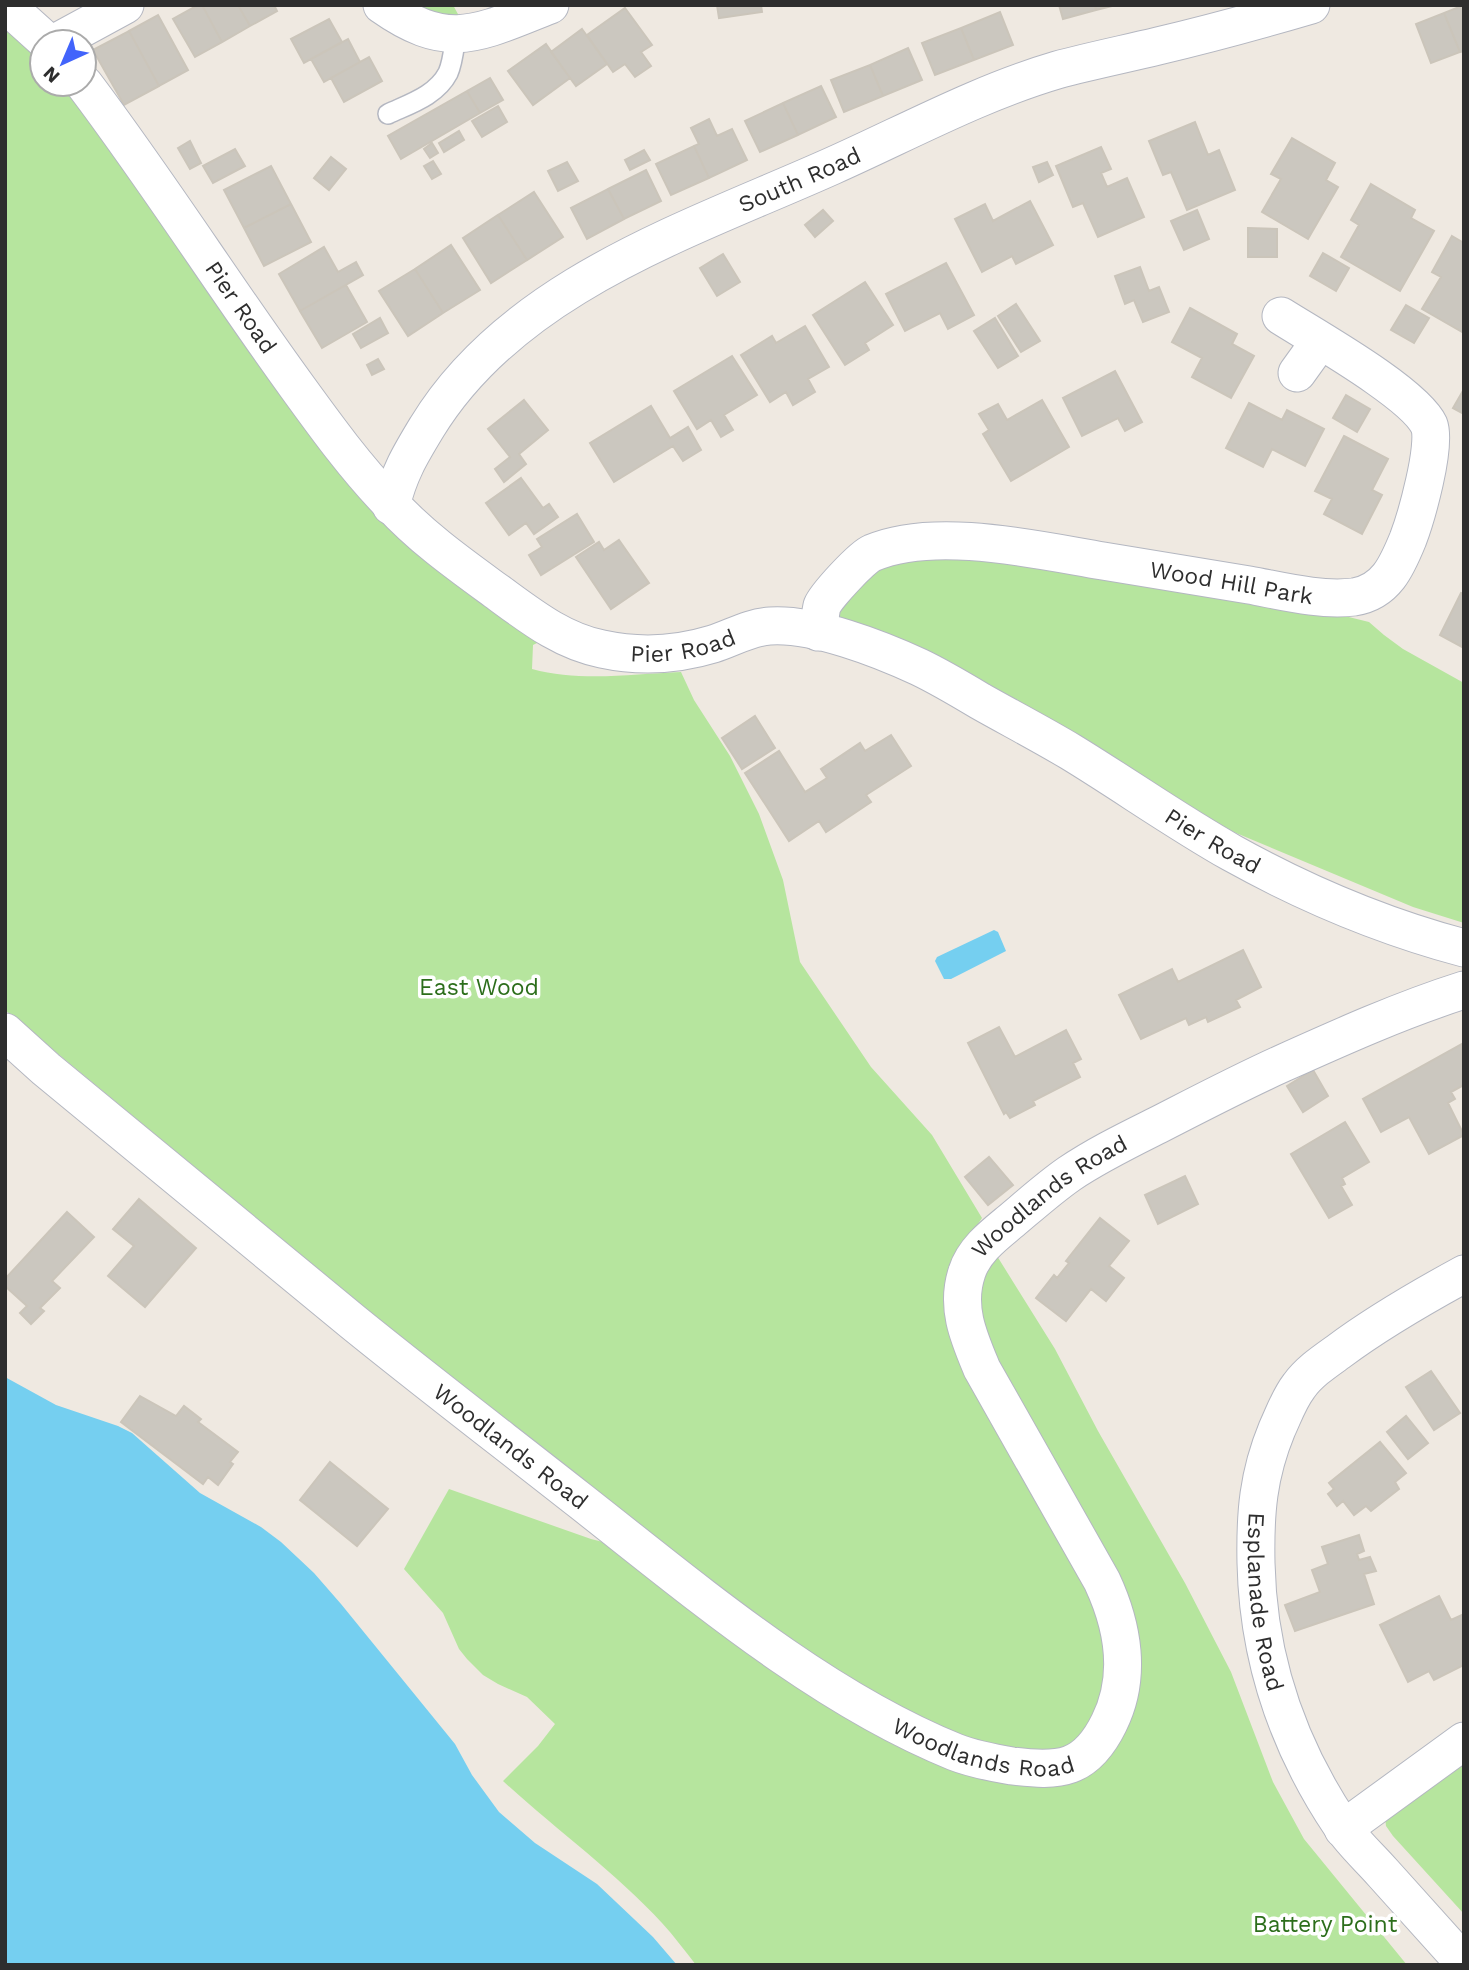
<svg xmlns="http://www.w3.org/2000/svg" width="1469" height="1970" font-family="'Work Sans',sans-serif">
<rect width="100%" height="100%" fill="#efe9e1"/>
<path fill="#b6e59e" d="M415,5H453L459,16L436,14Z
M5,18L42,53V84H68L241,330L543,640L533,645L532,669C580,682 632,674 681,672L694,700L730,756L759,814L783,880L800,962L871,1067L932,1135L982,1218L956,1256L948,1278L1104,1617L1108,1690L1076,1744L1052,1756L977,1747L815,1662L442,1372L5,1010Z
M949,551L1296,604L1369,622L1384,635L1403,649L1464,683V923L1413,907L1224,828L832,620L872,564Z
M997,1256L1055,1349L1098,1431L1185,1583L1231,1672L1273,1782L1304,1839L1407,1965H696C685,1951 674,1936 662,1923C614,1871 555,1829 503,1781L538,1746L555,1724L527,1697L498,1684L483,1675L467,1659L459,1649L443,1613L404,1569L449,1489L591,1539L615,1545L768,1660L1052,1783L1134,1688L990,1352L977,1304L989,1261Z
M1464,1757V1914L1393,1836L1386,1826L1385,1817Z"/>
<path fill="#75cff0" d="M994,930L998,932L1006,951L951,979H944L935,961L937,957Z
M5,1377L56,1405L118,1426L132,1433L200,1493L261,1527L281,1542L314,1573L341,1604L455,1744L472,1775L499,1812L535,1843L597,1884L653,1937L677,1965H5Z"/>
<path fill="#cbc7bf" stroke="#cbc5ba" stroke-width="2" d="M198,5H202L222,42L195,57L173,19Z
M202,5H238L250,26L222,42Z
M238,5H274L277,11L250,26Z
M717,5H761L762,12L719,18Z
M1059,5H1095L1096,10L1063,19Z
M1095,5H1116L1096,10Z
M1464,5V51L1460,52L1444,13Z
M625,8L652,45L641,52L651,66L635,77L625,64L613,72L587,35Z
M1000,12L1013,45L974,60L961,28Z
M1444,13L1460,52L1431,63L1416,24Z
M158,15L188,70L159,86L129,31Z
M329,19L342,42L304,63L291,39Z
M961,28L974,60L935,75L922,43Z
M582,29L607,64L576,86L551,52Z
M129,31L159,86L124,105L93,50Z
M348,39L360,62L324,82L311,59Z
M546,44L570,78L533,105L508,71Z
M908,48L922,80L883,96L870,65Z
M369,57L382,81L344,102L331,78Z
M870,65L883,96L844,112L831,80Z
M490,78L503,100L480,113L467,91Z
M821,86L836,117L798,135L783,103Z
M467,91L480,113L401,159L388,136Z
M783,103L798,135L760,152L745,121Z
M498,106L507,122L482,137L472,121Z
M709,119L717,136L732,129L747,160L709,178L694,146L699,144L691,128Z
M1195,122L1208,155L1219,150L1235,190L1187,210L1171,172L1163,175L1149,141Z
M459,131L464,140L444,152L439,143Z
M1292,138L1335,163L1326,180L1338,187L1308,239L1262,212L1281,179L1271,174Z
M190,141L201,163L190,169L178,148Z
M432,143L438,153L430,158L424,149Z
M694,146L709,178L671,195L656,164Z
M1101,147L1111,169L1101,173L1107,187L1127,178L1144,217L1098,237L1083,203L1073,207L1056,166Z
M235,149L245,166L213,183L203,166Z
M644,150L650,160L630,170L625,160Z
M331,157L346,169L329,190L314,178Z
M433,161L441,174L432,179L424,166Z
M567,162L578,181L558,191L548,171Z
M1047,162L1053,175L1039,182L1033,167Z
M271,166L291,204L244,228L224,190Z
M646,170L661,201L624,219L608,189Z
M1371,184L1415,210L1411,218L1434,231L1400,291L1341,257L1359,225L1351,220Z
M608,189L624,219L587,239L571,208Z
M534,192L563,237L527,260L498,215Z
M1030,201L1053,245L1016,264L1012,256L982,272L955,219L985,204L993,221Z
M291,204L311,242L264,266L244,228Z
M823,210L833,221L815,237L805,225Z
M1197,210L1209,239L1184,250L1171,221Z
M498,215L527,260L491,283L463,238Z
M1248,228L1277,229V257H1248Z
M1452,236L1464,243V333L1422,309L1441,277L1432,272Z
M451,245L480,290L443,313L415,269Z
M324,247L338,272L356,262L363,275L300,311L279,274Z
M1323,253L1349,268L1336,291L1310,276Z
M723,254L740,282L717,296L700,268Z
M946,263L974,315L948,329L940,313L905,331L886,294Z
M1140,267L1149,291L1159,287L1169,312L1143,322L1134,300L1125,304L1115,276Z
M415,269L443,313L408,336L379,291Z
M865,282L893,325L865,343L869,350L845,365L813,315Z
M346,285L367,322L322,348L300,311Z
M1016,304L1040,341L1021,352L998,316Z
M1406,305L1429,318L1414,343L1391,330Z
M1190,308L1237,334L1232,344L1254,356L1231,398L1192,377L1202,358L1172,342Z
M380,318L388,333L361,348L353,334Z
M995,318L1018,356L998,368L974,331Z
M805,326L829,367L808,379L815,392L793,405L786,392L770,402L741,355L772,336L776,343Z
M732,356L757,395L724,415L733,430L721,437L711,420L697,429L674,391Z
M378,359L384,369L372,375L367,365Z
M1115,371L1142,422L1125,431L1118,418L1082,436L1063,398Z
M1464,389V414L1453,408Z
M1346,395L1370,409L1357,432L1333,418Z
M524,400L548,430L519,454L526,464L504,482L495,469L510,457L488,429Z
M1042,400L1069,447L1011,481L983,434L989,430L979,414L998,404L1007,420Z
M1249,403L1282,420L1287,410L1324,429L1305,466L1272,449L1263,467L1226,448Z
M651,406L670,438L688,427L701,450L683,461L673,446L614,482L590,443Z
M1344,436L1388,459L1372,490L1382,495L1362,534L1324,514L1332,499L1315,491Z
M521,478L543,508L549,504L558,517L534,534L526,523L509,535L486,503Z
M577,514L594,542L541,575L529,555L542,547L537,539Z
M619,540L649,583L611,609L576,557L599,542L604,550Z
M1461,593L1464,594V648L1440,635Z
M755,716L775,748L742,769L722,738Z
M891,735L911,766L866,795L871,802L826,832L819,821L789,841L745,773L779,751L805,792L827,778L821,769L860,743L865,751Z
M1243,950L1261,987L1236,1000L1240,1007L1208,1022L1206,1017L1189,1025L1186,1018L1141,1039L1119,995L1172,969L1178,982Z
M999,1027L1015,1057L1066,1030L1081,1059L1073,1063L1080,1077L1033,1101L1035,1105L1010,1118L1006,1112L1004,1114L968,1043Z
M1462,1044L1464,1085L1451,1092L1455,1099L1448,1103L1464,1135L1429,1154L1409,1117L1381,1132L1363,1099Z
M1313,1070L1328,1096L1303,1112L1287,1086Z
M1345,1122L1369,1162L1342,1178L1345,1184L1341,1186L1352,1205L1329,1218L1291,1154Z
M989,1157L1013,1185L988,1205L965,1177Z
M1185,1176L1198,1204L1158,1224L1145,1195Z
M139,1199L196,1248L145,1307L108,1276L134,1246L113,1229Z
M67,1212L94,1237L52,1281L60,1288L40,1308L44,1311L31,1324L20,1313L27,1306L5,1286V1279Z
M1100,1218L1129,1241L1109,1266L1124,1278L1106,1301L1091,1289L1066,1321L1036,1298L1054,1275L1057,1278L1069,1263L1066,1261Z
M1431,1371L1460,1413L1434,1430L1406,1387Z
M140,1396L176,1416L184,1406L201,1419L198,1422L238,1452L230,1462L233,1464L218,1485L208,1477L203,1484L121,1422Z
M1406,1416L1428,1443L1408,1459L1387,1432Z
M1380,1442L1406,1473L1395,1482L1399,1489L1371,1511L1366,1506L1354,1515L1343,1501L1337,1506L1328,1494L1334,1489L1329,1483Z
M330,1462L388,1509L357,1546L300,1500Z
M1359,1535L1364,1551L1357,1554L1359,1560L1370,1557L1376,1571L1364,1574L1374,1604L1295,1631L1285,1605L1320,1592L1312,1570L1328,1564L1322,1547Z
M1439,1596L1451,1620L1464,1614V1665L1434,1680L1429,1671L1408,1682L1380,1625Z"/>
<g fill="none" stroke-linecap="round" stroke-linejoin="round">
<g stroke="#b4b7c1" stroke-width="22">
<path id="lane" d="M388,114C409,104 436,96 448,73C453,62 454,47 456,34"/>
</g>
<g stroke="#b4b7c1" stroke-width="39">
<g id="street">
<path d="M6,5L47,42"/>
<path d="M382,5C450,53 480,32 550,5"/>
<path d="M57,42L125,5"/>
<path id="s1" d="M84,84C159,183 225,288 298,388C327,428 356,468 390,503C421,537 459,564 496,591C529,615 561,641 602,649C639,657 677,655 713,644C732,638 750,627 770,626C814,623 880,649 919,667C940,677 960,689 980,701C1010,718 1041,734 1071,752C1125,785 1177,822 1232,853C1304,893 1385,927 1464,948"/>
<path d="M1297,373L1320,341"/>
<path id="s2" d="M391,506C399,473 410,455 427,427C513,286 689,230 832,166C906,133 979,93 1057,70C1090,61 1125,54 1158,46C1209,34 1260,20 1311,5"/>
<path id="s3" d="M818,632C820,624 820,614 822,606C826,596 862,557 872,553C935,526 1037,550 1103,561C1151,569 1200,577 1249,585C1282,591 1319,601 1354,597C1386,592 1397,566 1408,539C1416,518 1437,445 1429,425C1414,393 1314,337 1281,316"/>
<path id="s4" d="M5,1032L46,1069C148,1153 250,1238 353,1322C427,1382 503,1440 578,1499C693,1589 819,1697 955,1752C973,1759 994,1763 1012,1766C1060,1772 1086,1770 1109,1723C1132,1677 1123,1626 1102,1581L982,1369C969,1338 955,1307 967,1272C974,1250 994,1235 1011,1221C1030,1205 1049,1188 1069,1174C1097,1155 1128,1140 1158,1125C1199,1104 1239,1083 1281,1064C1341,1037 1401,1010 1464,990"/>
<path id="s5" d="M1464,1274C1420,1298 1378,1322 1338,1352C1324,1362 1309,1372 1299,1386C1289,1399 1284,1414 1277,1429C1258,1475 1255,1513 1256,1563C1258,1658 1288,1746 1341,1825C1352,1842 1369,1857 1383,1873C1410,1903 1437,1933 1464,1963"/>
<path d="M1343,1829L1464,1741"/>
</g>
</g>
<use href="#lane" stroke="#fff" stroke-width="19"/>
<use href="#street" stroke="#fff" stroke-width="37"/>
</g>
<g text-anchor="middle" stroke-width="7" stroke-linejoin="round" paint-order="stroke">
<g font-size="23" fill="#2e2e2e" stroke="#fff">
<text dy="8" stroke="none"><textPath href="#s2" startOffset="542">South Road</textPath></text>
<text dy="8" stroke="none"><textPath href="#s1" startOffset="273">Pier Road</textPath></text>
<text dy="8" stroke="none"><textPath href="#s3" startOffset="464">Wood Hill Park</textPath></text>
<text dy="8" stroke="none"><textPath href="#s1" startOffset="861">Pier Road</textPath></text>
<text dy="8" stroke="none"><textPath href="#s1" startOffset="1449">Pier Road</textPath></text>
<text dy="8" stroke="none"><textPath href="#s4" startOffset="1976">Woodlands Road</textPath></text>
<text dy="8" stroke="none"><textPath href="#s4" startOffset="654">Woodlands Road</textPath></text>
<text dy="8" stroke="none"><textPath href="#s5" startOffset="425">Esplanade Road</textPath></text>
<text dy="8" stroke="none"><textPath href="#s4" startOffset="1222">Woodlands Road</textPath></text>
</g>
<g font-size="23" fill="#2c6e1b" stroke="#fff">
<text x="479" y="995">East Wood</text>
<text x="1325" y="1932">Battery Point</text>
</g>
</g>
<rect width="1469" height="1970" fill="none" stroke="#2e2e2e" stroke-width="14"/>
<g transform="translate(63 63) rotate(224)"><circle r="33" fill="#ffffff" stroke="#ababab" stroke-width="2"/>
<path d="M0-5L12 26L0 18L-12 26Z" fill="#4264fb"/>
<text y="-10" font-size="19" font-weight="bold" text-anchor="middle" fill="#2e2e2e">N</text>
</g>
</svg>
